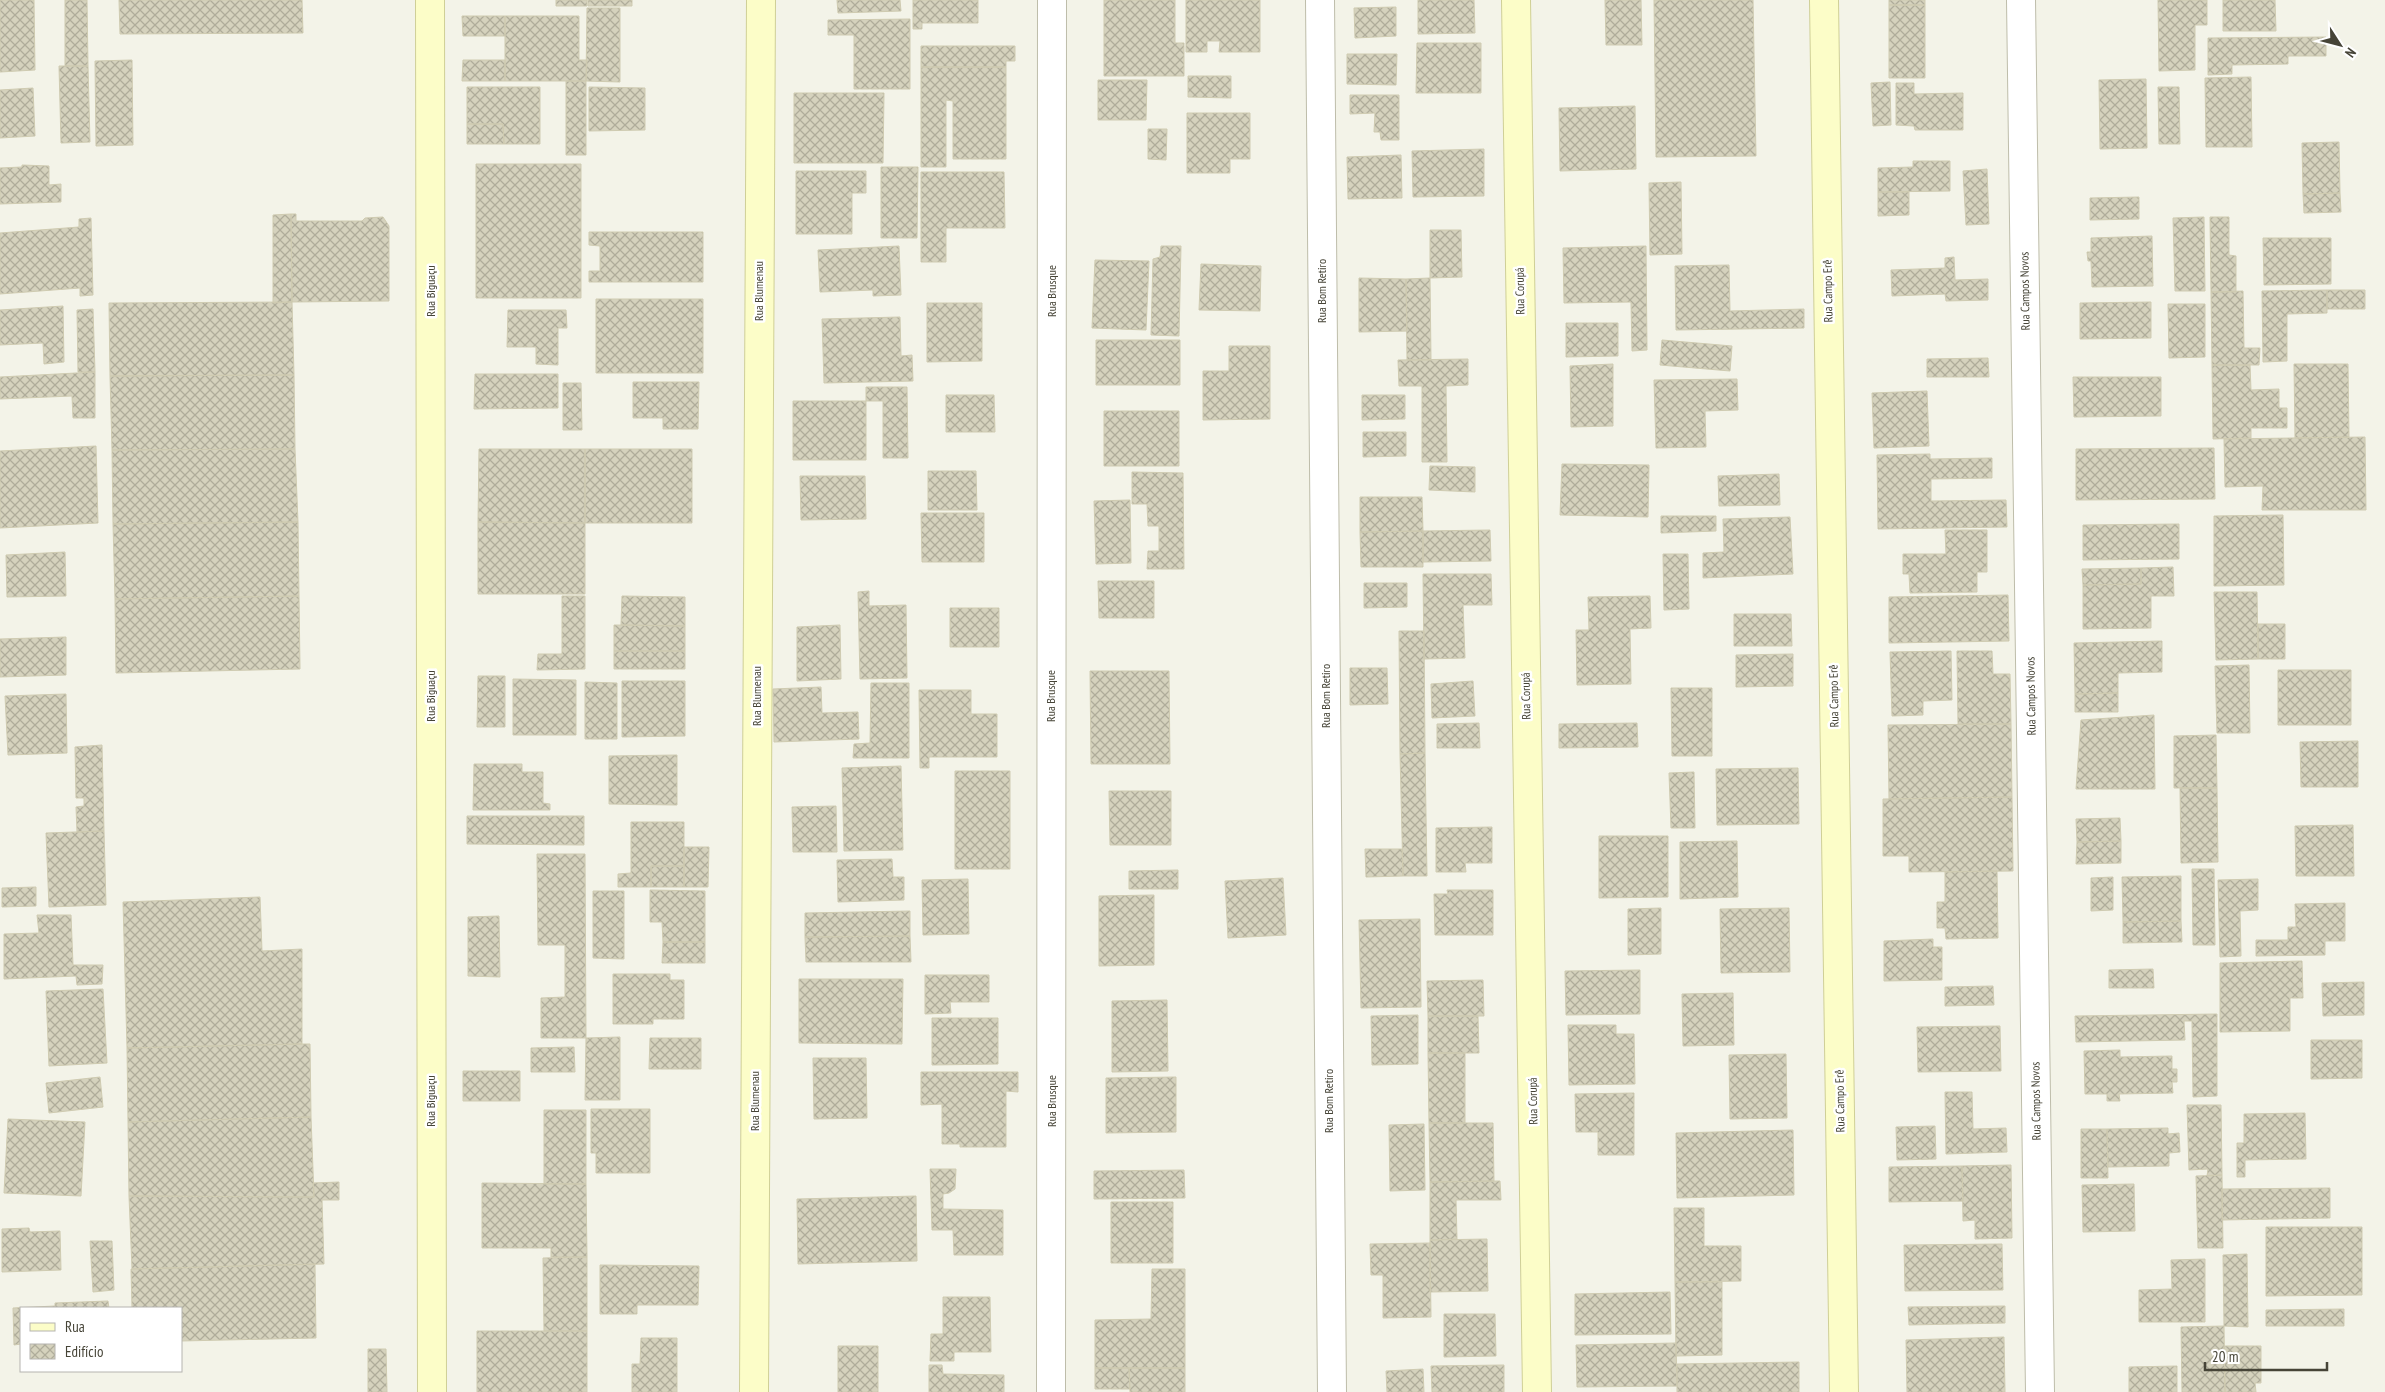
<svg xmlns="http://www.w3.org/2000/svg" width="2385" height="1392" font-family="'PT Sans Narrow',sans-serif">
<defs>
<pattern id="building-cross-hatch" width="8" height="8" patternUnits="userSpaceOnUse" patternTransform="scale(1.25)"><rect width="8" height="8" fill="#d5d2bd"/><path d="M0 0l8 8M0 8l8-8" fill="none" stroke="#afac9a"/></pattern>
</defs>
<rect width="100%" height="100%" fill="#f3f3e8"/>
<path fill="url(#building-cross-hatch)" stroke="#cfcbb1" d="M0,0H34L35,70L0,72Z
M65,0H87L88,66H65Z
M119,0H302L303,33L120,34Z
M556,0H587V6H556Z
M588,0H632V6H588Z
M837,0H900L901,11L838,13Z
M913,0H978V23H922V29H913Z
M1104,0H1175V43H1184V76H1104Z
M1186,0H1260V52H1219L1220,41H1207V52H1186Z
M1418,0H1474L1475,33L1418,34Z
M1605,0H1641L1642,45H1606Z
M1654,0H1753L1756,156L1656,157Z
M1889,0H1925V5H1889Z
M2158,0H2207V25H2195V70L2159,71Z
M2223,0H2275L2276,31H2223Z
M1889,5H1925V78H1889Z
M1396,7V36L1355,38L1354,8Z
M587,8H620V82L586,81Z
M462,16H505V36H463Z
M505,16H579V60H587L586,81H505Z
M910,19V89H854V35H828V20Z
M2326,37V56H2288V64L2232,65V74L2208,75V38Z
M1417,43H1481V93H1416Z
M921,46H1015V61H1006V67H921Z
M1347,54H1397L1396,85L1347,84Z
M132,60L133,145L96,146L95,61Z
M463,60H505V81H462Z
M59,66H88L90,142L61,143Z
M921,67H1006V159H953V101L946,100V167H921Z
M1188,76H1231V98L1188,97Z
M2251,77L2252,147H2206L2205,78Z
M2146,79L2147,148L2100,149L2099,80Z
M1098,80H1147L1146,120H1098Z
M566,81H586V155H566Z
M1890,82L1891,125L1873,126L1871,83Z
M1896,83H1914V94L1963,93V130H1915L1914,126L1896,125Z
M467,87H540V144H504L503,124H467Z
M589,87L645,88V130L589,131Z
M2158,87H2179L2180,144H2159Z
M33,88L35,136L0,138V90Z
M794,93H884L883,163H794Z
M1350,95H1399V140H1381L1380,132H1374L1375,113L1350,114Z
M1635,106L1636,169L1560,171L1559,108Z
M1187,113H1250V159H1230V173H1187Z
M467,124H503L504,144H467Z
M1148,129H1167L1166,160L1148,159Z
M2339,142L2340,193L2303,194L2302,143Z
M1484,149V196L1413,197L1412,151Z
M1401,155L1402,198L1348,199L1347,157Z
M1913,161H1950V191L1878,192V168L1913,167Z
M476,164H581V298H476Z
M22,165L49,166V185L61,184V202L0,204V168L22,167Z
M881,167H918L917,238H881Z
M1987,169L1989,224L1966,225L1963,171Z
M796,171H866V193H852V234H796Z
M921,172H1004L1005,228H946V262H921Z
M1681,182L1682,254L1650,255L1649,183Z
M1878,192H1909V215L1878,216Z
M2340,193L2341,212L2304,213L2303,194Z
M2139,197V219L2090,220V198Z
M291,214H296V221H362L365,218L383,217L389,226V301L292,302Z
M291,214L292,302L273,303V215Z
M2204,217L2205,291H2175L2173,218Z
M2210,217H2229V255L2236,256V292H2211Z
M91,218L93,295L80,296V288L0,294V233L79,227V219Z
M1430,230H1461L1462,277L1430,278Z
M589,232H703V282H589V271H600V246L589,245Z
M2152,236L2153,286L2092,287L2091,261H2088L2087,252H2091V238Z
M2263,238H2331V284L2264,285Z
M899,246L901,295L873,296V290L820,292L818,250Z
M1161,246H1181L1179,336L1151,335L1153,259L1160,257Z
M1646,246L1647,350L1632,351L1631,302L1564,303L1563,248Z
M1954,257L1955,280L1988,279V300L1946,301L1945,294L1892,296L1891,270L1945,268V258Z
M1095,260L1149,261L1146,330L1092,328Z
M1201,264L1261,266L1260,311L1199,310Z
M1729,265L1730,311L1804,309V328L1676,330L1675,266Z
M1359,278L1406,279L1407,331L1359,332Z
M1430,278L1431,360H1407L1406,279Z
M2327,290H2365V309H2327Z
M2327,290V313L2287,314V361L2263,362L2262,291Z
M2243,291L2244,348H2260L2259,365H2212L2211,292Z
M596,299H703V373H596Z
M292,302L294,375L110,376L109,303Z
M2151,302V338L2080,339V303Z
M927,303H982V361L927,362Z
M2168,304H2205V357L2169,358Z
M63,306L64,362L44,364L43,343L0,345V310Z
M93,309L95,372H78L77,310Z
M508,310H566L567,328H558V365L536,364V347H507Z
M900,317L901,356L912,355L913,381L824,383L822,319Z
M1566,323H1618V356L1566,357Z
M1096,340H1180V385H1096Z
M1662,340L1732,346L1730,371L1660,365Z
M1229,346H1270V419L1203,420V371H1229Z
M1988,358L1989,377H1927V359Z
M1468,359V385L1446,386L1447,462H1422V386H1399L1398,360Z
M1613,364V426L1571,427L1570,366Z
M2294,364H2348L2349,437L2295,438Z
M2212,365H2250L2251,390L2279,389V408H2287V428H2251V438L2213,439Z
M95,372V418H73L72,396L0,399V377Z
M475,374H558V408L474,409Z
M294,375L295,449L112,450L110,376Z
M2073,377H2161V416L2074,417Z
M1737,379L1738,410L1705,411L1706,447L1656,448L1654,380Z
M633,382H699L698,429H663V418H633Z
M563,383H581L582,430H563Z
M866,387H907L908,458H883V401H866Z
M1927,391L1929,446L1874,448L1872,393Z
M946,395H994L995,432H946Z
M1362,395H1405V419L1362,420Z
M793,401H866V460H793Z
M1104,411H1179V466H1104Z
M1363,432H1406V456L1363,457Z
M2365,437L2366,510H2262L2263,486L2225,487L2224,439Z
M96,446L98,523L0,528V451Z
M2214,448L2215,499L2076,500V449Z
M295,449L298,522L113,524L112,450Z
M479,449H585V523L478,522Z
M585,449H692V523H585Z
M1930,454V459L1992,458V478L1931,479V501L2006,500L2007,527L1878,529L1877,455Z
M1562,464L1649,465L1648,517L1560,515Z
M1430,466L1475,467V492L1429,490Z
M928,471H976L977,510H928Z
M1132,472L1183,473L1184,569H1147L1148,551H1159V526H1148L1147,504H1132Z
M1779,474L1780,505L1719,506L1718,476Z
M800,476H865L866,519L801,520Z
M1360,497H1422L1423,531L1360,532Z
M1130,500L1131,563L1096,564L1094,501Z
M921,513H984V562H922Z
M2283,515L2284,585L2214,586V516Z
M1661,516H1716V531L1661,533Z
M1790,517L1793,574L1703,578V553L1724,552L1723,519Z
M298,522L299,596L115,599L113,524Z
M478,522L585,523V594H478Z
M2179,524V559L2083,560V525Z
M1490,530L1491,561L1423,562V531Z
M1945,530H1987V572H1977V592L1910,593L1909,574H1903V554H1946Z
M1423,531V567H1361L1360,532Z
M65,552L66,596L7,597L6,555Z
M1663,554H1688L1689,609L1664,610Z
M2173,567L2174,596H2151V628L2083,629V585L2141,584V568Z
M2141,568V584L2083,585L2082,569Z
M1423,574H1491L1492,605H1463L1465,658L1424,659Z
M1098,581H1154V618H1099Z
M1364,583H1407V607L1364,608Z
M869,591V606L906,605L907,678L860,679L858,592Z
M2214,592H2257L2258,659L2216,660Z
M2008,595L2009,641L1889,643V597Z
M299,596L300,669L116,673L115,599Z
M562,596H585V669L537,670L538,654H562Z
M622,596L685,597V626L621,625Z
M1650,596L1651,628L1630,629L1631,684L1577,685L1576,630H1589L1588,597Z
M950,608H999V647H950Z
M1734,614H1791L1792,646H1734Z
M2258,624H2285V659H2258Z
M614,625L685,626V651H614Z
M840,625L841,679L797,681V627Z
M1399,631H1424L1425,753L1400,754Z
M66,637V675L0,677V639Z
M2162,641V672L2118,673V693L2075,694L2074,643Z
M614,651H685V669H614Z
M1951,651L1952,700L1923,701V715L1892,716L1890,652Z
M1957,651H1992L1993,674H2010L2011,724H1958Z
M1793,654V686L1736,687V655Z
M2249,665L2250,733H2217L2215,666Z
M1350,668H1387L1388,704L1350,705Z
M2278,670H2351V725H2278Z
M1090,671H1169L1170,764H1091Z
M478,676H505V727H477Z
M513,679L576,680V735H513Z
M622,681H685V736L622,737Z
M1473,681L1475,716L1432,718L1431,684Z
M585,682L617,683V739H585Z
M871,683H909V758H853L854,744L870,743Z
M821,687L822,713L858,712L859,739L774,742L773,689Z
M1671,688H1712V756H1672Z
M919,690H971V714H997V757H929V768H920Z
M2118,693V712H2075V694Z
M66,694L67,753L8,755L5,696Z
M2154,715L2155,789H2076L2081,720Z
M1479,723L1480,748H1437V724Z
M1637,723L1638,747L1559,748V724Z
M2011,724L2012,797L1889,799L1888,725Z
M2216,735L2217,788H2174V736Z
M2358,741V787H2301L2300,742Z
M102,745L104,831L77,832L76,807L84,806V798H76L75,747Z
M1425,753L1427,876H1403L1400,754Z
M677,755V805L609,804V756Z
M474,764H522V772H543V803L550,804V810H473Z
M901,766L903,850L844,851L842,768Z
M1798,768L1799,824L1717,825L1716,769Z
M955,771H1010V869H955Z
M1694,772L1695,828H1671L1669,773Z
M2180,788H2217L2218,862L2181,863Z
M1109,791H1171V845H1110Z
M2012,797L2013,871L1909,872V856H1883V799Z
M836,806L837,852H793L792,807Z
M467,816H584V845L467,844Z
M2120,818L2121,841L2077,842L2076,819Z
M631,822H684V866H651V887H618V874L631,873Z
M2353,825L2354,876H2296L2295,826Z
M1492,827V863H1465L1466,872H1436V828Z
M104,831L106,905L49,907L46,833Z
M1599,836H1668V897L1599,898Z
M1737,841L1738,897L1680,899V842Z
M2121,841V863L2076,864L2077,842Z
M684,847H709L708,887H684Z
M1365,849H1402L1403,876L1366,877Z
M537,854H585L586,1038H541V998L565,997V945H538Z
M892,859L893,877H904V900L838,902L837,860Z
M651,866H684V887H651Z
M2192,869H2214L2215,945H2193Z
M1178,870V889H1129V871Z
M1997,871L1998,938L1946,939L1945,928H1937V902H1945V872Z
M2181,876V921L2123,922L2122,877Z
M2113,877V910L2091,911V878Z
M1283,878L1286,935L1228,938L1225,881Z
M968,879L969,934L923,935L922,880Z
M2258,879V910L2240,911L2241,956L2220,957L2218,880Z
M36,887V906L2,907V888Z
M650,890L705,891V942H663L662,922H650Z
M1447,890H1493V935H1435L1434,894H1448Z
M593,891H624V959L593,958Z
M1154,895V965L1099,966V896Z
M260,897L262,951L302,949V1044L127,1048L123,902Z
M2345,903V941H2325V955L2256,956V940H2288V927H2296L2295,904Z
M1661,908V954L1628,955V909Z
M1789,908L1790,972L1721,973L1720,909Z
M910,911V936L805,937V913Z
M37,915H71L73,965H103L102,984L77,985L76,976L4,979V934L39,933Z
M499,916L500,977L468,976V917Z
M1420,919L1421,1007L1361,1008L1359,920Z
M2181,921L2182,942L2123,943V922Z
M910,936L911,962H806L805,937Z
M1933,939V947H1942V980L1884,981V941Z
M663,942H705V963H662Z
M2302,961L2303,998H2290V1031L2220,1032V963Z
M2153,969L2154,988H2109V970Z
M1640,970V1014L1566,1015L1565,971Z
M613,974H670V980H684V1019H653V1024H613Z
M925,975H989V1002H950L951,1013L925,1014Z
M799,979H903L902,1044L799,1043Z
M1483,980L1484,1016H1428L1427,981Z
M2364,982V1015L2323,1016L2322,983Z
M1993,986L1994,1005L1945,1006V987Z
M103,989L107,1063L49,1066L46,991Z
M1733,993L1734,1045L1683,1046L1682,994Z
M1167,1000L1168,1071L1112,1072V1001Z
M2217,1014V1096L2193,1097L2192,1021H2184L2185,1040L2076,1042L2075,1016Z
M1418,1015V1064L1372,1065L1371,1016Z
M1428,1016H1478L1479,1053H1428Z
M932,1018H998V1064L932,1065Z
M1568,1025H1616V1034H1634L1635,1084L1569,1085Z
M2000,1026L2001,1071L1918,1072L1917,1027Z
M620,1037V1100H585L586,1038Z
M650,1038H701V1069H649Z
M2311,1040H2362V1078L2311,1079Z
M302,1044H310L311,1117L128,1122L127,1048Z
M574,1047L575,1072H531V1048Z
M2120,1050V1057L2172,1056V1069H2177V1082H2172L2173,1093L2119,1094L2120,1101H2107V1094H2085L2084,1051Z
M1428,1053H1465V1123H1429Z
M1786,1054L1787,1118L1730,1119L1729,1055Z
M813,1058H866L867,1118L814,1119Z
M463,1071H520V1101H463Z
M921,1072H1018V1092L1006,1091V1147H960V1144H942V1104L921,1105Z
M100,1077L103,1107L49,1113L46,1083Z
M1176,1077V1132L1106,1133V1078Z
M1945,1092H1972L1973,1129L2006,1128L2007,1152L1946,1154Z
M1634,1093V1155H1598V1132H1576L1575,1094Z
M2187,1105H2221L2222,1175L2207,1176L2208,1169L2189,1170Z
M591,1109H650V1173H596V1153H591Z
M544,1110H586V1184H544Z
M2305,1113L2306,1159L2245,1160V1177H2237V1143H2244V1114Z
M311,1117L314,1197L129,1196L128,1122Z
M8,1119L85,1122L81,1196L4,1193Z
M1429,1123H1493L1494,1181L1430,1182Z
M1424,1124L1425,1190L1390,1191L1389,1125Z
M1935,1126L1936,1159L1897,1160L1896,1127Z
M2168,1128V1134L2179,1133L2180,1152L2169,1153V1166L2108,1167L2107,1129Z
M2081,1129H2107L2108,1178H2081Z
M1793,1130L1794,1195L1677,1198L1676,1133Z
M2011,1165L2012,1238L1975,1239V1220L1963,1221L1962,1166Z
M1962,1166L1963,1201L1889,1202V1167Z
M930,1169H956L955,1189L949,1193L943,1194V1209L1003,1210V1255H954L953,1230H932Z
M1184,1170L1185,1198L1094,1199V1171Z
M2222,1175L2223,1248H2198L2196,1176Z
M1500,1181L1501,1200H1456L1457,1239L1430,1240V1182Z
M339,1182V1200H322L324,1264L132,1269L129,1196L314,1197L313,1183Z
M482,1183L586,1184L587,1257H551V1248H482Z
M2134,1184L2135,1231L2083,1232L2082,1185Z
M2330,1188V1218L2222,1220V1189Z
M916,1196L917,1261L798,1264L797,1199Z
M1111,1202H1173V1263H1111Z
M1674,1208H1704V1246H1741V1281L1675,1282Z
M2266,1227H2362V1295L2266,1296Z
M29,1228L30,1232L60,1231L61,1270L2,1272V1229Z
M1487,1239L1488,1291L1430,1292V1240Z
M90,1241H112L114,1290L93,1292Z
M1430,1243L1431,1317L1383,1318V1275H1371L1370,1244Z
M2002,1244L2003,1290L1905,1291L1904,1245Z
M2247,1254L2248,1327L2224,1326L2223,1255Z
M587,1257V1331H544L543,1258Z
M2205,1259V1322H2139V1290L2172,1289L2171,1260Z
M315,1264L316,1338L181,1341V1308H132L131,1269Z
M600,1265L699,1266L698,1305H637V1314H600Z
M1152,1269H1185V1368H1095V1320L1151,1319Z
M1675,1282H1722V1355L1676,1356Z
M1670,1292L1671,1334L1575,1335V1294Z
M943,1297H990L991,1352H954V1361H930L931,1334H943Z
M108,1301L109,1308H21V1344L14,1345L13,1308L55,1306V1303Z
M2005,1306V1323L1909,1325L1908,1307Z
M2344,1309V1326H2266V1310Z
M1444,1314H1495L1496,1356L1444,1357Z
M2224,1326L2225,1392H2182L2181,1327Z
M477,1331H587V1392H477Z
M2004,1337L2005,1392H1907L1906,1340Z
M641,1338H677V1392H632V1364H640Z
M1676,1343L1677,1386L1577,1387L1576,1345Z
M838,1346H878V1392H838Z
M2224,1346H2261V1383H2255L2256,1392H2225Z
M368,1349H386L387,1392H368Z
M1799,1362V1392H1677V1364Z
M929,1365H942L943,1374L1004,1375V1392H929Z
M1504,1365V1392H1432L1431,1366Z
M2177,1366V1392H2129V1367Z
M1095,1368H1129L1130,1389H1095Z
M1129,1368H1185V1392H1130Z
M1423,1369L1424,1392H1387L1386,1371Z"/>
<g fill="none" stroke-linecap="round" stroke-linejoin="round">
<g stroke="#bebdaa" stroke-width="30">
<path id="street" d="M1320,0L1332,1392
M2021,0L2040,1392
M1051,1392L1052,0"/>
</g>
<g stroke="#cfcf96" stroke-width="30">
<path id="secondary" d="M430,0L432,1392
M1516,0L1537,1392
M1824,0L1844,1392
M754,1392L761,0"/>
</g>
<use href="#street" stroke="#fff" stroke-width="28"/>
<use href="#secondary" stroke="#fcfdc8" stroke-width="28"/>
</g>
<g text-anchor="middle" stroke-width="5" stroke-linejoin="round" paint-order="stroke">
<g font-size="12" fill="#464437" stroke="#fff">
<text transform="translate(431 291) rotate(-90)" y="4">Rua Biguaçu</text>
<text transform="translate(759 291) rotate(-90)" y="4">Rua Blumenau</text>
<text transform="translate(1052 291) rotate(-90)" y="4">Rua Brusque</text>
<text transform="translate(1322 291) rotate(-90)" y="4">Rua Bom Retiro</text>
<text transform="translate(1520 291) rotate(-91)" y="4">Rua Corupá</text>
<text transform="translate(1828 291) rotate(-91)" y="4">Rua Campo Erê</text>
<text transform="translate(2025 291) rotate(-91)" y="4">Rua Campos Novos</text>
<text transform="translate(431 696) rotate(-90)" y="4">Rua Biguaçu</text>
<text transform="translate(757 696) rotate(-90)" y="4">Rua Blumenau</text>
<text transform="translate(1051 696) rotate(-90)" y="4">Rua Brusque</text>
<text transform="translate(1326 696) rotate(-90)" y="4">Rua Bom Retiro</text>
<text transform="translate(1526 696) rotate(-91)" y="4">Rua Corupá</text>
<text transform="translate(1834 696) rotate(-91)" y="4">Rua Campo Erê</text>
<text transform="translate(2031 696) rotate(-91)" y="4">Rua Campos Novos</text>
<text transform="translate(431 1101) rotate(-90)" y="4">Rua Biguaçu</text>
<text transform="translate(755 1101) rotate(-90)" y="4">Rua Blumenau</text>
<text transform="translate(1052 1101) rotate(-90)" y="4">Rua Brusque</text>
<text transform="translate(1329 1101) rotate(-90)" y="4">Rua Bom Retiro</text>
<text transform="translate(1533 1101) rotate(-91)" y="4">Rua Corupá</text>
<text transform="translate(1840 1101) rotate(-91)" y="4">Rua Campo Erê</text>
<text transform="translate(2036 1101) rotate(-91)" y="4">Rua Campos Novos</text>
</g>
</g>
<rect x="20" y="1307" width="162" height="65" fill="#ffffff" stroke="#b5b4af"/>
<rect x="30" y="1323" width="25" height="8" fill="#fcfdc8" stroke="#b5b4af"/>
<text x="65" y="1332" font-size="15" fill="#464437">Rua</text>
<rect x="30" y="1344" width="25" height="15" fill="url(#building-cross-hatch)" stroke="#b5b4af"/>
<text x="65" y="1357" font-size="15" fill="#464437">Edifício</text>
<g transform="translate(2340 45) rotate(126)" stroke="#ffffff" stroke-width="4" paint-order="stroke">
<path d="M0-4L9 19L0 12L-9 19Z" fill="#464437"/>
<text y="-8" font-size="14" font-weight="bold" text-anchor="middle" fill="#464437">N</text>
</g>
<path d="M2205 1362v8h122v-8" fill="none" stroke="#464437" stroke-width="2.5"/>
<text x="2212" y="1362" font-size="15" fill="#464437" stroke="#ffffff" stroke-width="4" paint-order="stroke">20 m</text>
</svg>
